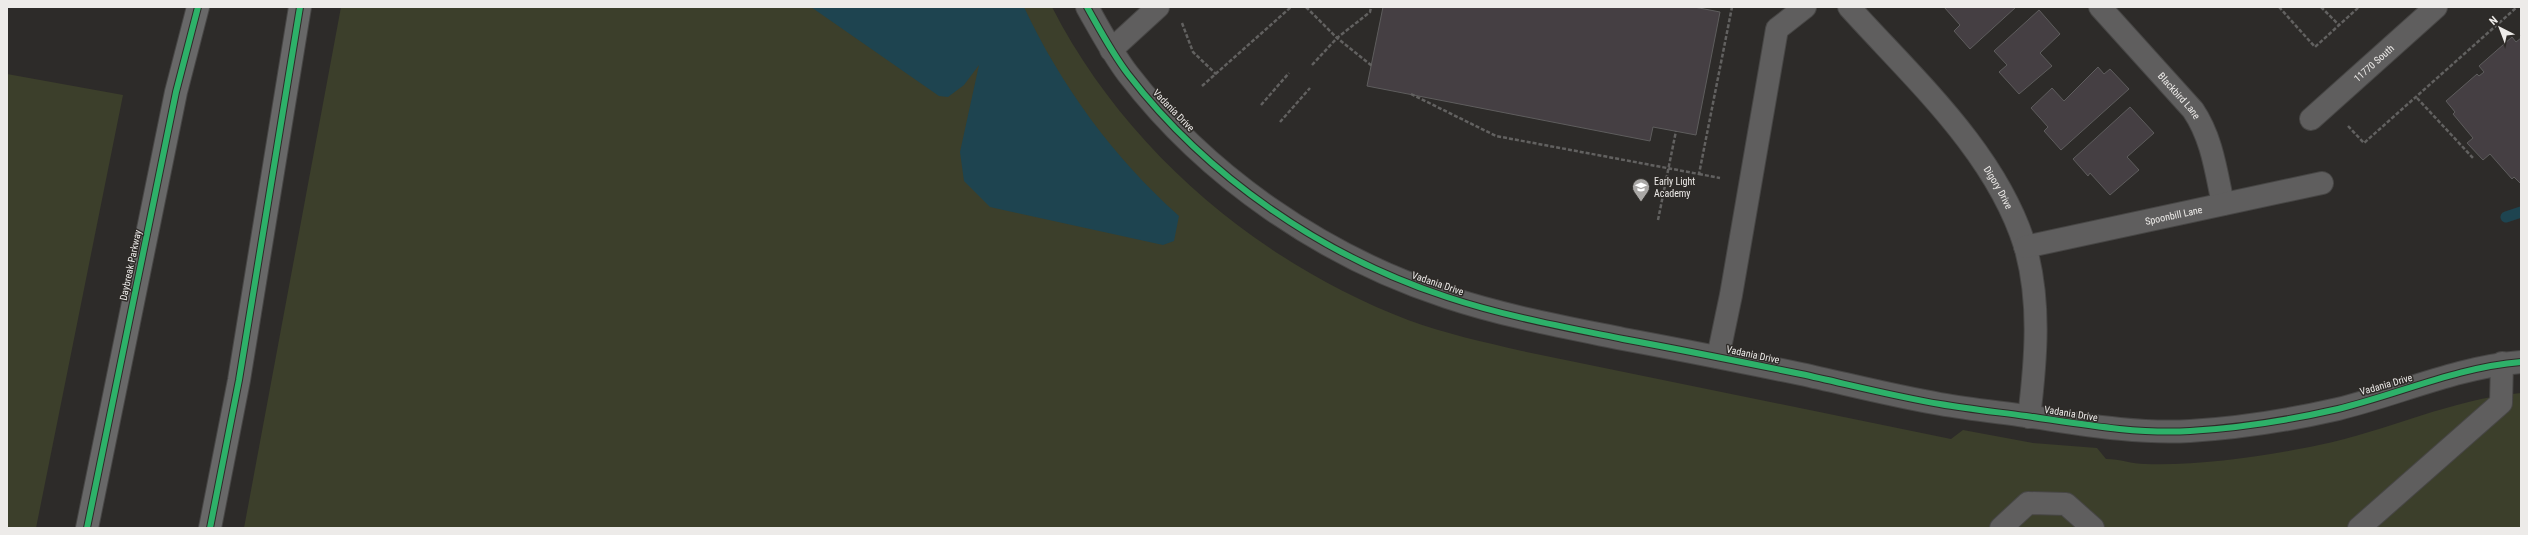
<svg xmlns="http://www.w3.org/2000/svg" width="2528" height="535" font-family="'Roboto Condensed',sans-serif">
<rect width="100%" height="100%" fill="#2d2b29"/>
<path fill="#3c3f2b" d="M341,7H1052C1125,150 1259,263 1408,320C1446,334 1484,342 1522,351L1951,439L1963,430L2033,443L2097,448L2106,459C2120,459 2132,464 2145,464C2198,466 2267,456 2319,445C2388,431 2451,399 2521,393V528H244Z
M7,74L123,95L36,528H7Z"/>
<path fill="#1e4450" d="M811,7H1024C1061,86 1114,158 1179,216L1174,241L1163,245L990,207L964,181L960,152L979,65L964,85L948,97L939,96Z"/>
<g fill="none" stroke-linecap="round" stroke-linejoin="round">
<path stroke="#1e4450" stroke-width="11" d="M2506,217L2521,212"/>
</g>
<path fill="#453f43" stroke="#5e5d5d" d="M1383,7H1694L1720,12L1696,135L1653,127L1650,141L1367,86Z
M1944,7H2016L1970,49L1954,31L1960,25Z
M2039,10L2060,34L2040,53L2052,66L2019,94L1999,72L2007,65L1994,51Z
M2512,37L2516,42L2521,38V184L2514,177L2512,179L2490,154L2483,160L2467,143L2473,138L2453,114L2455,112L2446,101L2477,74L2479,76L2484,72L2479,66Z
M2098,67L2104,74L2110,69L2129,89L2061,150L2044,131L2048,127L2031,108L2052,88L2064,101Z
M2130,107L2154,133L2127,157L2139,170L2110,195L2090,173L2088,176L2073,159Z"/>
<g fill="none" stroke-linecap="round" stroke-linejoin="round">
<g stroke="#474645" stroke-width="24">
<g id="minor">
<path d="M1087,7C1100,30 1112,53 1128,74C1207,177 1324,257 1447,297C1504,316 1564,327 1623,339C1683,350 1742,362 1801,374C1847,384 1893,396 1940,404C1968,409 1997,412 2026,416C2081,424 2134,434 2190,431C2240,428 2290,420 2338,409C2399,394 2458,367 2521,362"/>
<path id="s1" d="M1849,7C1913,78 1996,152 2025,246C2041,301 2036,360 2029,417"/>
<path id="s2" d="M2100,7L2193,110C2212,138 2216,171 2223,204"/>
<path d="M1111,50L1158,7"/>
<path id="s3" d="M2311,119L2436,7"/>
<path id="s4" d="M2025,247L2322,183"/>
<path d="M1718,357L1731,295L1777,29L1805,7"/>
<path d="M2001,528L2028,503L2066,504L2093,528"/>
<path d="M2359,528L2501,403L2502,363"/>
</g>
</g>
<g stroke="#474645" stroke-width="24">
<path id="major" d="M87,528L176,92L198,7
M210,528L239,380L300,7"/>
</g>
<path stroke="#626160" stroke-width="2.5" stroke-dasharray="4 2" stroke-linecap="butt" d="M1306,7L1337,38L1372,66
M2279,7L2315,47L2359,7
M2321,7L2339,25
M1182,23L1193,52L1216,74
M1312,65L1337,38L1370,12L1371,7
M1202,86L1291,7
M1411,94L1496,136L1699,174L1732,7
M2417,98L2473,158
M1261,105L1289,73
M1280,122L1310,88
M2348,126L2364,143L2517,7
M1699,174L1720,178
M1658,220L1676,131"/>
<use href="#minor" stroke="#5f5e5e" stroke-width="22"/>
<use href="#major" stroke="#686868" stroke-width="22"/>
<g stroke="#2e2b28" stroke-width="8">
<path id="cycleway" d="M1087,7C1100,30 1112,53 1128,74C1207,177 1324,257 1447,297C1504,316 1564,327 1623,339C1683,350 1742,362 1801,374C1847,384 1893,396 1940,404C1968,409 1997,412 2026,416C2081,424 2134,434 2190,431C2240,428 2290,420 2338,409C2399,394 2458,367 2521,362
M87,528L176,92L198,7
M210,528L239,380L300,7"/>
</g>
<use href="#cycleway" stroke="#2db169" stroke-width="6"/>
</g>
<defs>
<g id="school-pin" transform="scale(0.9)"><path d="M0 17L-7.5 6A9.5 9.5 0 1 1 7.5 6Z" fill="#aaa8a6" stroke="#2e2b28"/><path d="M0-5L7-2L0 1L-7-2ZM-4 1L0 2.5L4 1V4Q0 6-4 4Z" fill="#fff"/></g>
</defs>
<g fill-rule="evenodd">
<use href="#school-pin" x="1641" y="187"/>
</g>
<g text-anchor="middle" stroke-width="3" stroke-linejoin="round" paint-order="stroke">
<g font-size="10" fill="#edebe9" stroke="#2e2b28">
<text dy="4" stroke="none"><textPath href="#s3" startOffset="84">11770 South</textPath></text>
<text dy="4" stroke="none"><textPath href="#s2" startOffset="119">Blackbird Lane</textPath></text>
<text transform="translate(1174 110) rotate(46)" y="4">Vadania Drive</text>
<text dy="4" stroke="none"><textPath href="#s1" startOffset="235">Digory Drive</textPath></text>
<text dy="4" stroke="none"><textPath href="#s4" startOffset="152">Spoonbill Lane</textPath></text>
<text transform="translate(130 265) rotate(-78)" y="4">Daybreak Parkway</text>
<text transform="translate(1438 283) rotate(19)" y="4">Vadania Drive</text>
<text transform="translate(1753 354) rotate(12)" y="4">Vadania Drive</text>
<text transform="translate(2386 384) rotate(-16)" y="4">Vadania Drive</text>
<text transform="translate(2071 413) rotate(9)" y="4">Vadania Drive</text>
</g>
<g font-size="10" fill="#edebe9" stroke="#2e2b28" text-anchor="start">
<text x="1654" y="185">Early Light<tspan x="1654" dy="12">Academy</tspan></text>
</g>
</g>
<rect width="2528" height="535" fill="none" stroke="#edebe9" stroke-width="16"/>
<g transform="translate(2500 28) rotate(318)" stroke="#2e2b28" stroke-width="3" paint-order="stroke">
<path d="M0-3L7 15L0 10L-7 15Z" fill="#edebe9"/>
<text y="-6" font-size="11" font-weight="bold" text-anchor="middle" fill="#edebe9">N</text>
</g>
</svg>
